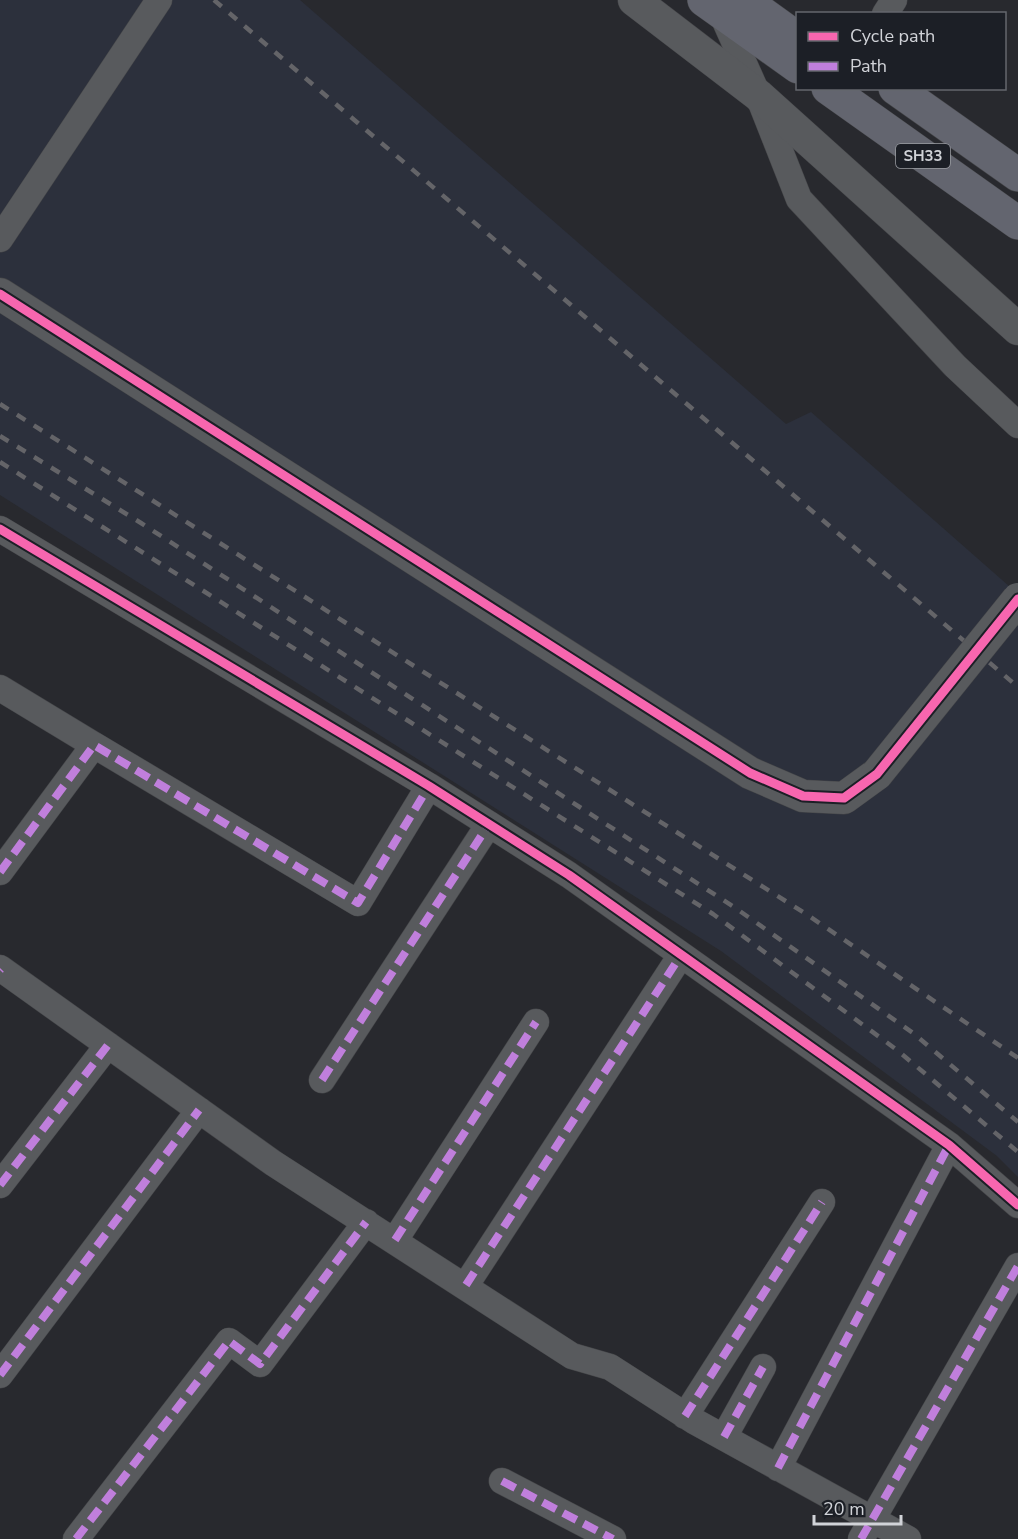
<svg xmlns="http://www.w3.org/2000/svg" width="1018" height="1539" font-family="'Nunito Sans',sans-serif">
<rect width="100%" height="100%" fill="#28292e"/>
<path fill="#2c303c" d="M0,0H300L786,424L811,412L1018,594V1177L997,1156L721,951L0,495Z"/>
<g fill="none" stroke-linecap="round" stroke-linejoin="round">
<g stroke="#444548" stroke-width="27">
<path id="minor" d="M721,12L758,95L799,199L955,366L1018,425
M885,14L894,0
M0,239L159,0
M0,529L429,786L569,875L949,1145L1018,1205
M0,688L94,745
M0,872L94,745L358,903L429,786
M0,968L273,1163L572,1356L610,1367L694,1421L908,1539
M322,1080L489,824
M0,1185L108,1045
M395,1240L536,1022
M466,1285L681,955
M0,1375L199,1110
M685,1416L822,1202
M724,1437L763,1367
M778,1468L949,1145
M502,1481L613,1539
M76,1539L229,1341L260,1364L366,1222
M861,1539L1018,1266"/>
</g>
<g stroke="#444548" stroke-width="33">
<path id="tertiary" d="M634,0L758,95L1018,329
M0,294L750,773L803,796L844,798L877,774"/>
</g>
<g stroke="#444548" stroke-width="34">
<path id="primary" d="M704,0L798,67
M744,0L798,39
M828,88L1018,223
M895,88L1018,175"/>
</g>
<use href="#minor" stroke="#585a5d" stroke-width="26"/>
<use href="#tertiary" stroke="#585a5d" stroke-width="32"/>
<use href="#primary" stroke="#63656f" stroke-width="33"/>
<path stroke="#646468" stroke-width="4.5" stroke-dasharray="10 10" stroke-linecap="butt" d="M214,0L1018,687
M0,404L806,914L1018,1058
M0,436L141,523L734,907L913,1033L1018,1122
M0,462L713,914L897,1050L1018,1152"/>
<g stroke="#444548" stroke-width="33" stroke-linecap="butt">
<path id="tertiary-bridge" d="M877,774L1018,599"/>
</g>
<use href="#tertiary-bridge" stroke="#585a5d" stroke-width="32"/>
<path stroke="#c07fdc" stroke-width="8" stroke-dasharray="15 8" stroke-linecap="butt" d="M0,872L94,745L358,903L429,786
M0,970L1,969
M322,1080L489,824
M0,1185L108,1045
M395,1240L536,1022
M466,1285L681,955
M0,1375L199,1110
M685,1416L822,1202
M724,1437L763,1367
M778,1468L949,1145
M502,1481L613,1539
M76,1539L229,1341L260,1364L366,1222
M861,1539L1018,1266"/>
<g stroke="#1c1f26" stroke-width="13">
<path id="cycleway" d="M0,294L750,773L803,796L844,798L877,774L1018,599
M0,529L429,786L569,875L949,1145L1018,1205"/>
</g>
<use href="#cycleway" stroke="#f766af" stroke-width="9"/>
</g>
<g text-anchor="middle" stroke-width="6" stroke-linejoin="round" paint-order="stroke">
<rect fill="#1c1f26" stroke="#9b9da3" stroke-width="1.5" x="896" y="144" width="54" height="24" rx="4.5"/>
<g font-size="15" font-weight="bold" fill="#d1d3d8">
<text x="923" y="161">SH33</text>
</g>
</g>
<rect x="796" y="12" width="210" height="78" fill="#1c1f26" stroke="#64676d" stroke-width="1.5"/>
<rect x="808" y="32" width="30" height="9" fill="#f766af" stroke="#64676d" stroke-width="1.5"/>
<text x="850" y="42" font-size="18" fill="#d1d3d8">Cycle path</text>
<rect x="808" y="62" width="30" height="9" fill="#c07fdc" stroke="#64676d" stroke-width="1.5"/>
<text x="850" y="72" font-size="18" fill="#d1d3d8">Path</text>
<path d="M814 1515v9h87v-9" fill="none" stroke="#d1d3d8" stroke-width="3"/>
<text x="823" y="1515" font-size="18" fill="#d1d3d8" stroke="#1c1f26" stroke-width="4.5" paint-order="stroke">20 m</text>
</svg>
